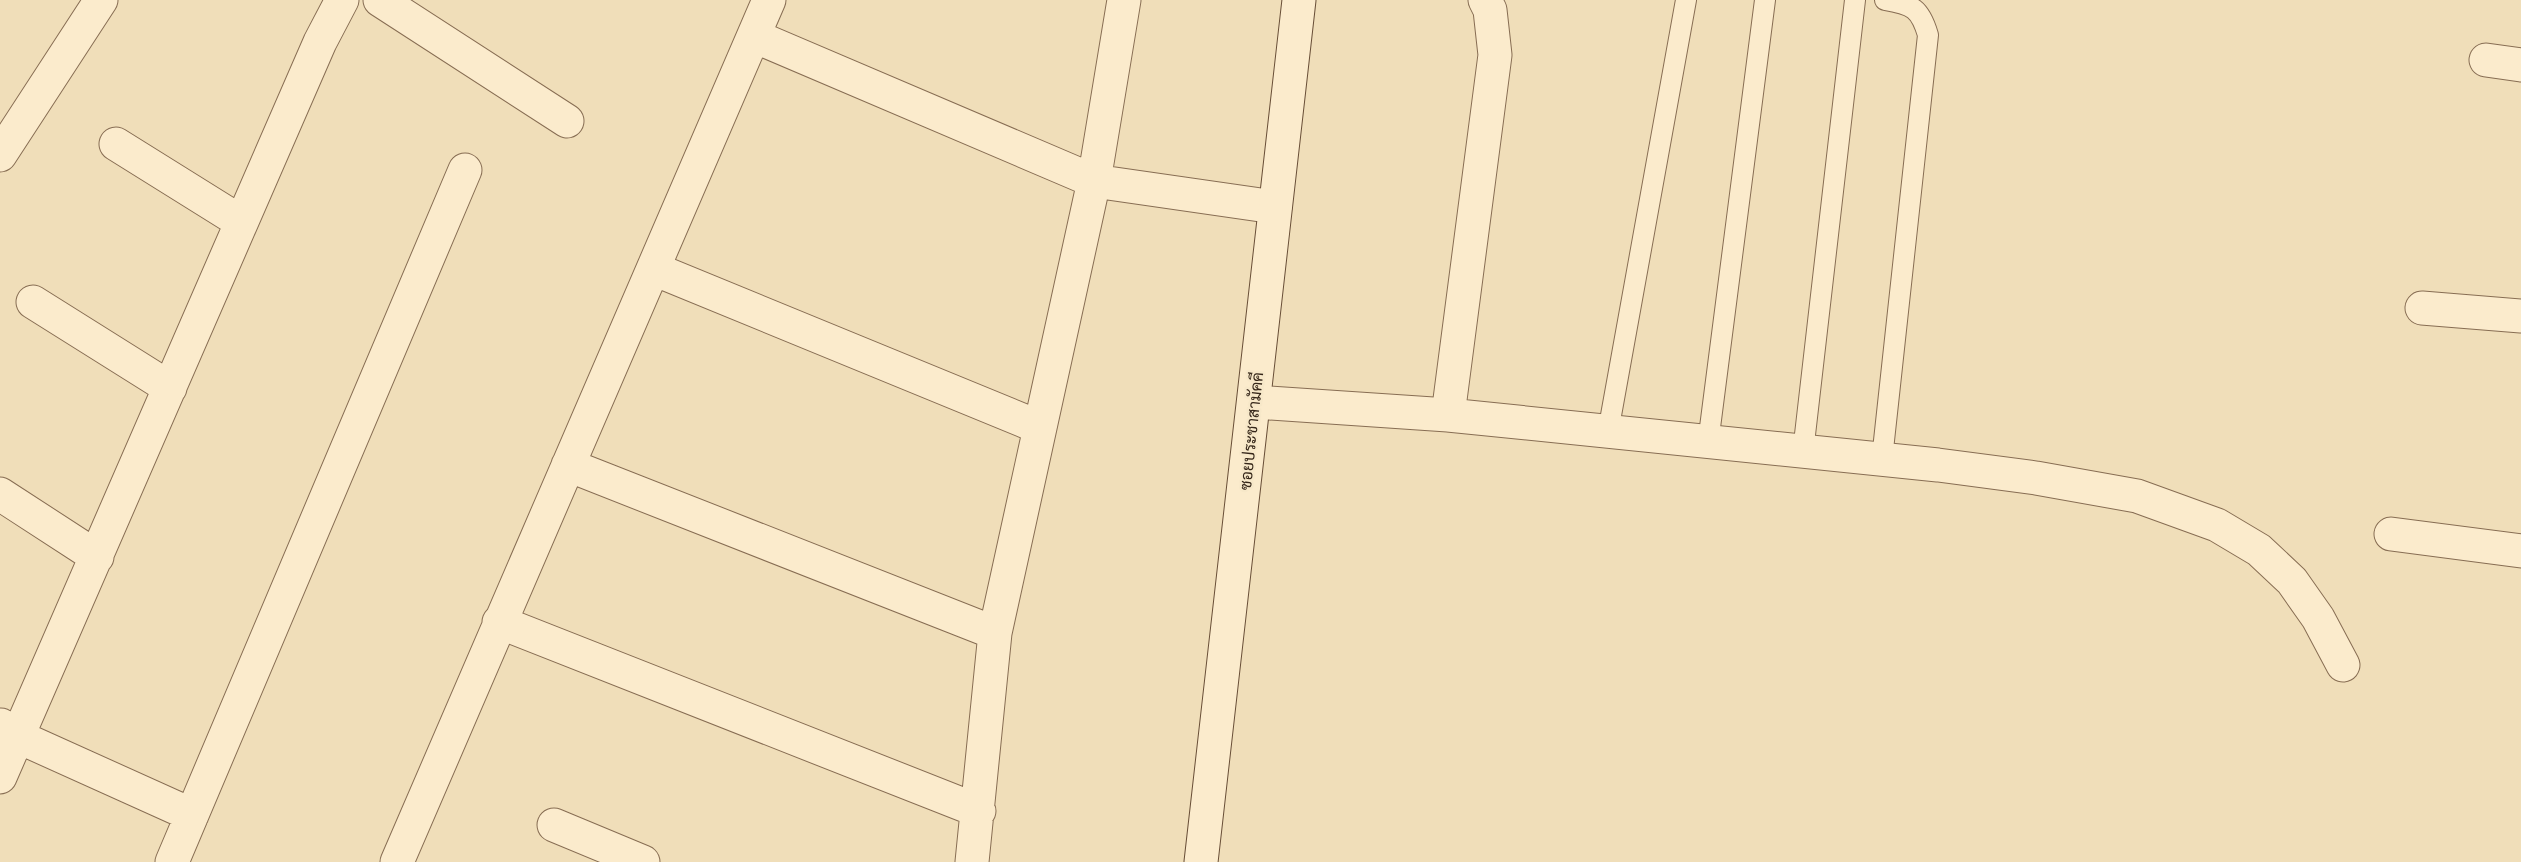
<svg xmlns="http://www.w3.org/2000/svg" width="2521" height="862" font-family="'Roboto Serif',Sarabun,serif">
<rect width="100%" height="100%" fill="#f0deb9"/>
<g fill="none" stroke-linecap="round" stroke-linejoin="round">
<g stroke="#876d53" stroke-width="22">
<path id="lane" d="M1608,432L1686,0
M1708,443L1765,0
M1803,452L1855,0
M1882,459L1928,35C1920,8 1913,5 1885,0"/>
</g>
<g stroke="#876d53" stroke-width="35">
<path id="street" d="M380,0L567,121
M754,36L1094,181L1275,207
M2486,60L2521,65
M116,144L241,222
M0,155L101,0
M654,269L1039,427
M33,302L170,388
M2422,308L2521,316
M1254,402L1448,415L1938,465L2036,478L2137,496L2217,525L2259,550L2292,581L2318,618L2343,665
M1448,415L1495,55L1490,10L1485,0
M568,465L995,633
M0,494L97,557
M2391,534L2521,551
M499,622L979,811
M1,725L19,737L192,815
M0,777L320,42L342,0
M554,825L643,862
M172,862L465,170
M397,862L769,0
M972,862L995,633L1094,181L1124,0"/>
</g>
<g stroke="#684e37" stroke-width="35">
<path id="secondary" d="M1201,862L1299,0"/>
</g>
<use href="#lane" stroke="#fbebcc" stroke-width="20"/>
<use href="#street" stroke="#fbebcc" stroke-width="33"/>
<use href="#secondary" stroke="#fbebcc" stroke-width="33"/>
</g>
<g text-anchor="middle" stroke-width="5" stroke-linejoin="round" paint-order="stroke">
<g font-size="16" fill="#352619" stroke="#f7e8c9">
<text transform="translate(1251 431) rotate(-84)" y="6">ซอยประชาสามัคคี</text>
</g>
</g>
</svg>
